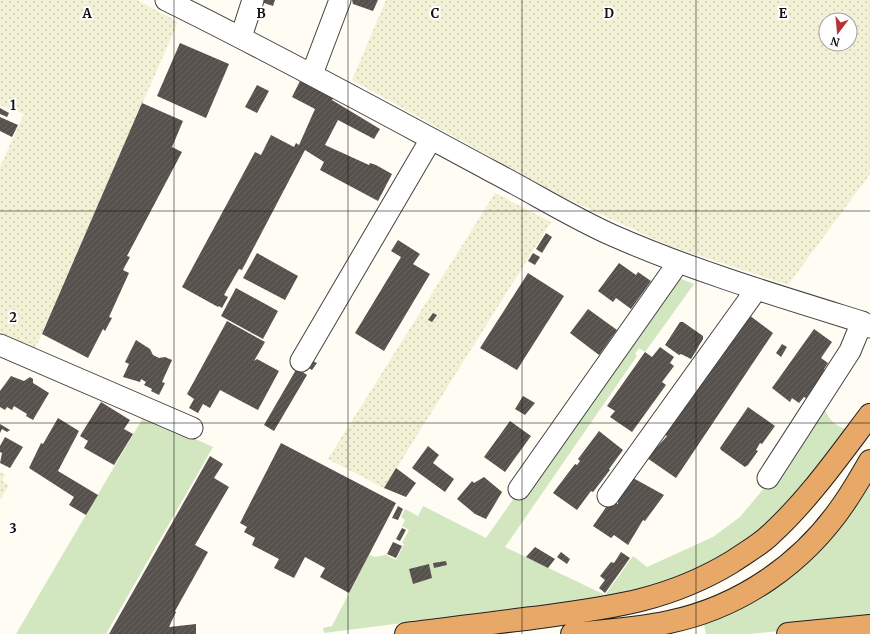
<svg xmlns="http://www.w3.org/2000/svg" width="870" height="634" font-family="Merriweather,serif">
<defs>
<pattern id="farmland-dots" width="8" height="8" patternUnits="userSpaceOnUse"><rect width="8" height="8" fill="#f3f1d5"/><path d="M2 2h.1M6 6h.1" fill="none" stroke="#cfceb6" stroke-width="1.8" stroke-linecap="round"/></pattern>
<pattern id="building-hatch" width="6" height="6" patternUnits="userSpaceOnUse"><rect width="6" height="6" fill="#57514d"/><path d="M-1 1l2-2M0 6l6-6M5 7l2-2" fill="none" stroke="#6a6562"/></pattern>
</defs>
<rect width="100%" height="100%" fill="#fefcf3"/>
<path fill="url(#farmland-dots)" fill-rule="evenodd" d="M0,0H137L178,22L35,349L0,333V167L24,114L0,105Z
M386,0H870V174L788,285L667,245L557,194L352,80ZM826,20H850V44H826Z
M495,193L551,222L384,488L328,459Z
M0,472L5,475L2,481L9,485L0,500Z"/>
<path fill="#d2e6bf" d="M671,275L694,284L645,352L639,348L635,354L637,356L505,547L605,595L633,556L647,567L713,537L740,517L765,487L823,406C828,419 835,426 848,430L800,491L743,547L673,583L605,597L324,633L323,628L332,626L369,555L375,557L386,555L396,560L404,544L402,543L409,530L402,526L405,520L401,517L405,509L418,516L423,506L486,538Z
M144,416L213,447L106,634H16Z
M870,473V622L750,634H706L704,625L729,614Z"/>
<path fill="url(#building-hatch)" d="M262,0H275L273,6L261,2Z
M352,0H378L373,11L353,4Z
M180,43L229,64L206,118L157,96Z
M301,79L334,97L332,100L380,129L374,139L338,120L325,145L369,165L370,163L376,165L392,174L378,201L320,170L324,162L305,150L242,270L239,269L224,295L228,297L222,308L219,306L218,307L182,287L255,152L261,155L271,135L294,147L296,143L299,145L315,109L292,97Z
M257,85L269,91L257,113L245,107Z
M142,103L183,121L172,147L182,152L127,256L130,257L123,270L129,273L109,317L112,318L105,331L103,329L88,358L42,334Z
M0,108L9,113L7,117L0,114Z
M0,117L18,125L12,137L0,131Z
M546,233L552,237L542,253L536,249Z
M398,240L420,254L413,264L430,274L384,351L355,333L401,257L391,251Z
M257,253L298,276L285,300L243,278Z
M533,253L540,257L535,265L528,261Z
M619,263L636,275L638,272L651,281L631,309L616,298L613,302L598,291Z
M528,273L564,296L517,370L480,348Z
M236,288L278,311L263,339L221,316Z
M588,309L617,330L599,355L570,333Z
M745,312L773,333L676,478L647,458L667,436L662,433Z
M433,313L437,315L432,322L428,320Z
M227,321L265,342L254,361L257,359L279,371L258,410L220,390L210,408L203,404L198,413L189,408L194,399L187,394Z
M680,322H683L703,336V339L691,359L681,354L679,355L665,345Z
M814,329L832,342L821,358L828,363L824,369L826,370L806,398L804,397L799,403L792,398L790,402L772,388Z
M136,340L150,349L153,355L159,358L165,357L172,360L162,382L165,383L159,395L151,391L152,389L144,385L146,382L141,379L140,382L123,377L129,364L125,362Z
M782,344L787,347L781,357L776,353Z
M660,347L674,357L670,363L674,366L662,382L666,385L632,432L610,417L615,411L607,406L645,352L652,357Z
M311,360L317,363L312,370L307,367Z
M297,368L307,375L274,431L264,425Z
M11,376L24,381L30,377L33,379V383L49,393L33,420L26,416L27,414L14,406L12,410L7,407L5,410L0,407V391Z
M523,396L535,403L525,415L515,409Z
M101,402L130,420L124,429L133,434L114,465L84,448L88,441L80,436Z
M748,407L775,426L762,444L760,443L756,450L758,451L748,465L745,467L721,450L720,448Z
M58,418L79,431L58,471L98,495L86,515L69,505L74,497L29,468L41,443L43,444Z
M510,421L531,436L505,472L484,457Z
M0,424L10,430L7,432L2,429L0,433Z
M599,431L623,450L609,469L610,470L593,492L591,491L577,510L553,493L575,464L577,465L580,461L578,459Z
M5,437L23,447L10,468L0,463L2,453L0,452V446Z
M281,443L396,503L349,593L320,577L325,568L305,557L294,578L274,568L279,559L252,545L255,538L244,532L247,527L240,523Z
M428,446L439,455L433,463L454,479L445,492L412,468Z
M210,456L223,464L214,478L229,487L195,545L208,552L175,611L176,612L169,627L196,624V634H109Z
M396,468L416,483L406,497L384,488Z
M484,477L502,492L486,519L475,514L457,499L472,481L474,483Z
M633,478L664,495L645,521L643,520L628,545L614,535L611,538L593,526L611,500L618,504V498Z
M398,506L403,509L398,520L392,518Z
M402,528L406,530L400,541L396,539Z
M393,542L402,546L396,558L387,554Z
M535,547L555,559L548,568L526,557Z
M561,552L570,559L567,564L557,557Z
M621,552L630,558L605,593L599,588L605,580L600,576L611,562L614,563Z
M446,561L447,565L434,568L433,563Z
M429,564L432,578L413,584L409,569Z"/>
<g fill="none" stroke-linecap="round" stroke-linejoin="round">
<g stroke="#434343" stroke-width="23">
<path id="minor" d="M166,0C276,54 383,113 491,171C532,192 571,217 614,236C694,271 778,296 862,322L870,327
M241,37L253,0
M312,74L340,0
M0,345L192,428
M301,361L431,139
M768,478L850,351L862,322
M519,489L678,263
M608,496L756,290"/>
</g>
<g stroke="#212121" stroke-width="24">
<path id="highway" d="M406,634C448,629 490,623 533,618C607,608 666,602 732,562C745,553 760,545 771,534C809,499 839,456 870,415
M572,634C605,631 637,629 669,622C741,607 804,563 845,502C854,489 862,475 870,461
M788,634L870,626"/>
</g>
<use href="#minor" stroke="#fff" stroke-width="21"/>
<use href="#highway" stroke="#e8a867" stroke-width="22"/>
</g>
<path fill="none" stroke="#101010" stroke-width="1" stroke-opacity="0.55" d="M174,0V634M348,0V634M522,0V634M696,0V634M0,211H870M0,423H870"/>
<g font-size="13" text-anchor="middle" font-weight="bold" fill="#101010" stroke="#fff" stroke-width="4" stroke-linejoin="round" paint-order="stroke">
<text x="87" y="18">A</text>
<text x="261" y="18">B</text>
<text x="435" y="18">C</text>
<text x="609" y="18">D</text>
<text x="783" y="18">E</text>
<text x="13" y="110">1</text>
<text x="13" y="322">2</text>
<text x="13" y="533">3</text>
</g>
<g transform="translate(838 32) rotate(196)"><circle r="19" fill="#ffffff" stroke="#9f9f9f"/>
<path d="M0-3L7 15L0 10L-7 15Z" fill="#b53333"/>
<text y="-6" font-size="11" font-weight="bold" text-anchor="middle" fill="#101010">N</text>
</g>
</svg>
